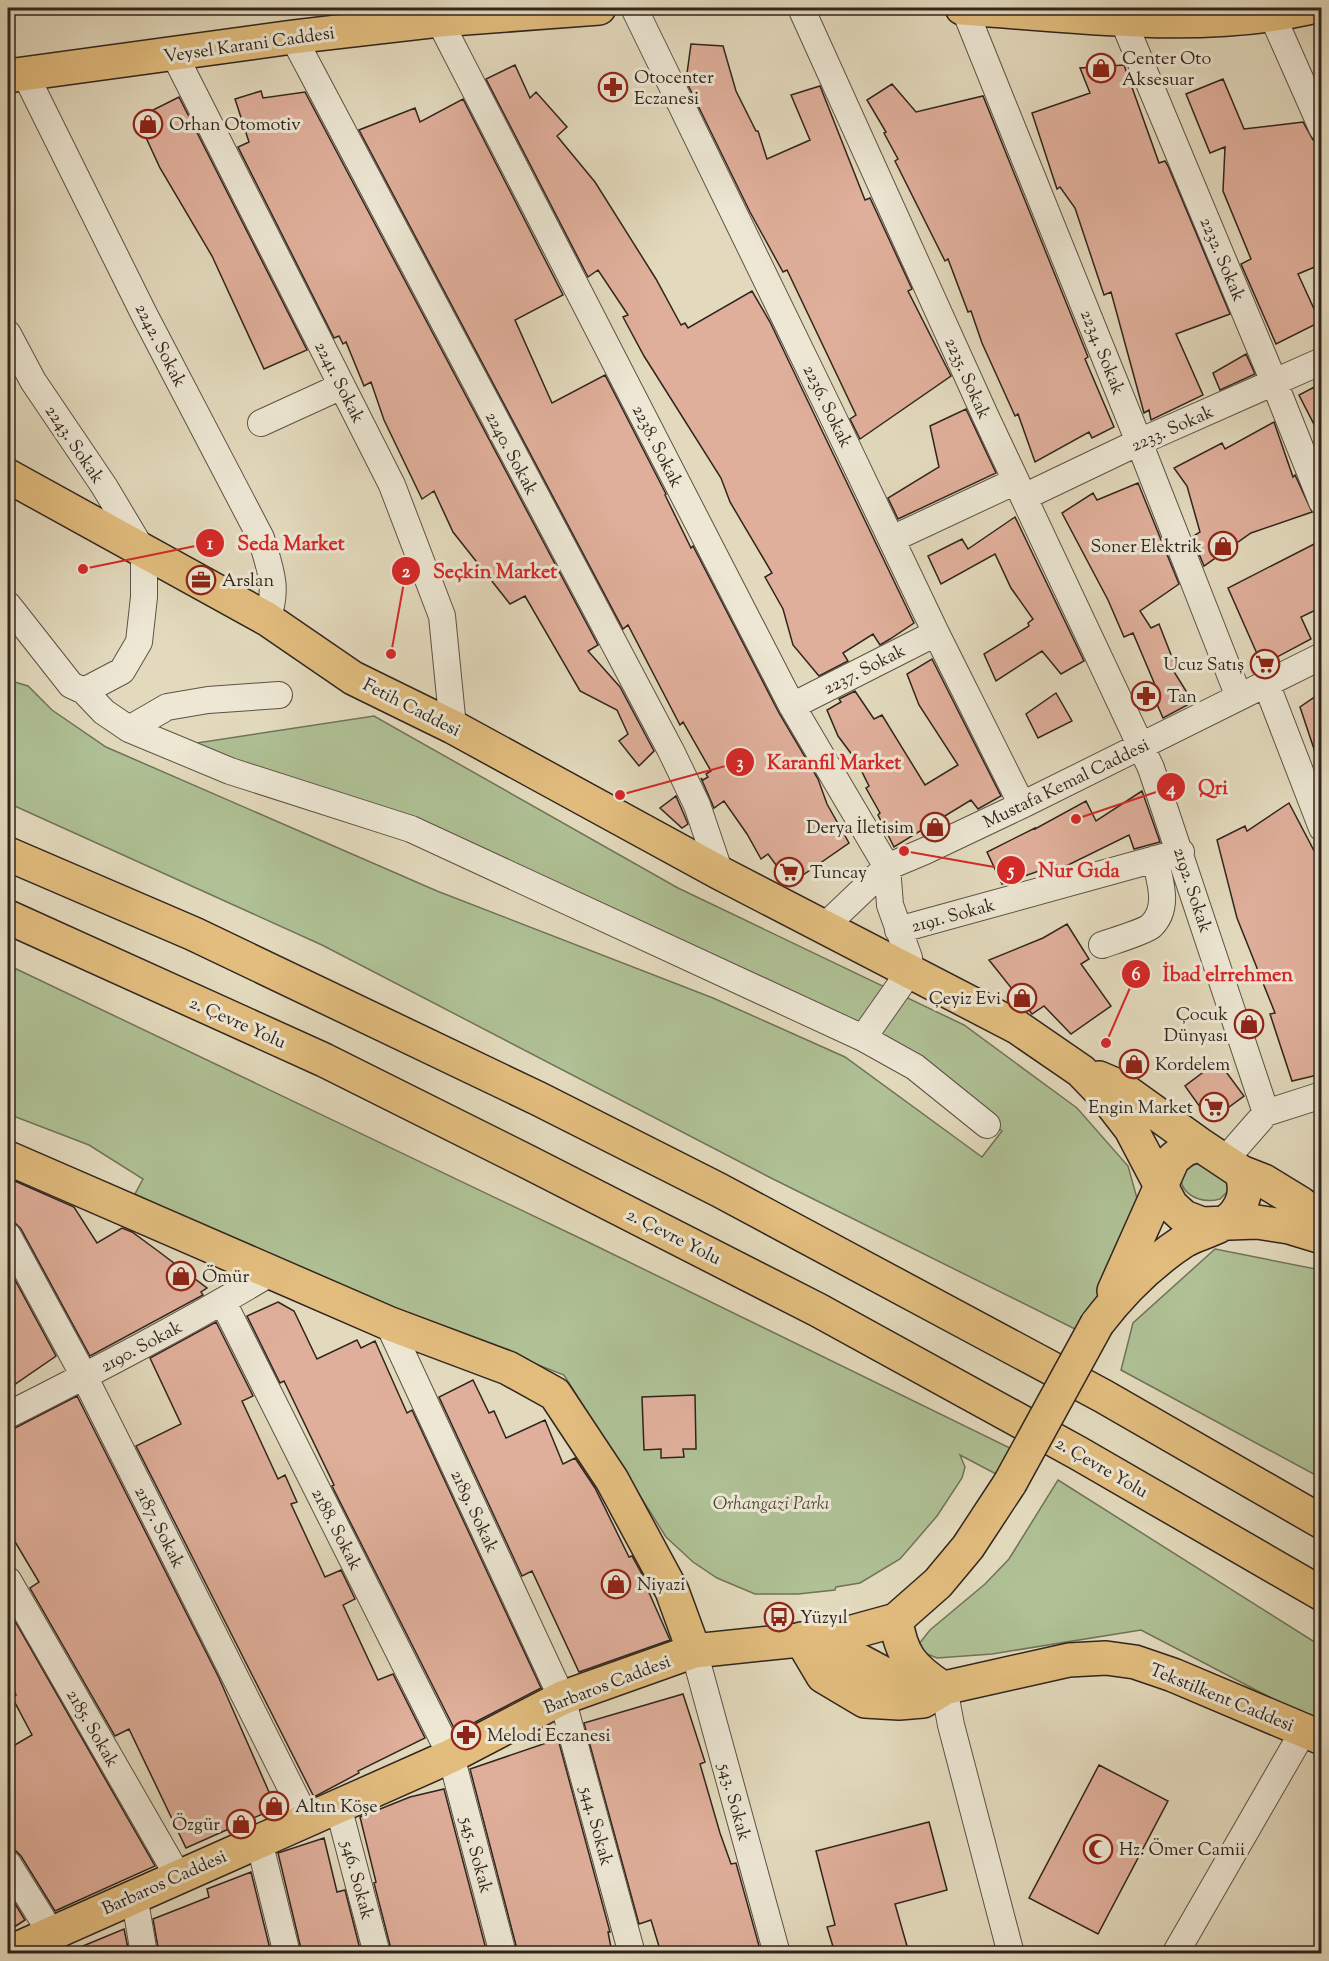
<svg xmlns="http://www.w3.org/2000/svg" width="1329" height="1961" font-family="'Sorts Mill Goudy',serif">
<rect width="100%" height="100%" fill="#e3dabd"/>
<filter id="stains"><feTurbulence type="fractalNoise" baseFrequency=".00333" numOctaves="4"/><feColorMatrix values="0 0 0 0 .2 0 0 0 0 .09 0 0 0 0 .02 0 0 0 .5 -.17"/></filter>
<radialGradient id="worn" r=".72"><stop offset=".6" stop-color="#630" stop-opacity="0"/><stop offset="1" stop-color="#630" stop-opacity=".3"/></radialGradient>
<path fill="#afc195" stroke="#70735a" stroke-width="1.5" d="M8,680L28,686L52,710L106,747L437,891L713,998L845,1057L982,1157L1002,1131L900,1047L645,925L177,746L374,716L678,888L964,1025L1077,1108L1128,1166L1140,1209L1107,1283L1075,1329L769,1177L322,945L8,803Z
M8,965L588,1242L1012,1449L996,1474L960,1455L965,1467L962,1478L937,1516L900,1559L860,1583L836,1587L835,1590L798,1594H755L717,1578L693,1562L666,1537L564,1375L278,1263L135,1194L143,1179L89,1145L8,1114Z
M1199,1163L1230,1178L1228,1191L1220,1199C1188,1208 1163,1174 1199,1163Z
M1215,1249L1321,1270V1478L1121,1370L1133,1323Z
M1058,1480L1321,1646V1724L1141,1630L992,1654L937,1658L915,1649L930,1630L985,1584L1009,1559Z"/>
<path fill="#e0af9b" stroke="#30251e" stroke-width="1.5" d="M691,44L723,46L736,91L756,131H758L767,159L810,140L791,95L820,86L865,200L870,198L912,289L908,291L951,376L860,439L850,419L856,415L787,270L783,272L750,212L686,81Z
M515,65L530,98L536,92L567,127L557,136L595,182L656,279L681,325L685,323L688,328L752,291L770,322L914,623L890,639L880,645L873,634L843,653L848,661L819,676L793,645L783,609L765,577L772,573L730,502L721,478L644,356L623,317L628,315L598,270L588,277L486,79Z
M1124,65L1159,163L1165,161L1168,166L1230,314L1176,334L1203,395L1151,420L1149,410L1144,413L1111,292L1104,295L1075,208L1060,187L1057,189L1032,113L1090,93L1080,68Z
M1223,79L1244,129L1303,122L1313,140L1322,143V264L1298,274L1320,322L1276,344L1241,264L1251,259L1223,191L1225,147L1210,153L1186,94Z
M892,84L916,112L983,96L1088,357L1085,359L1114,427L1092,438L1089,432L1035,462L1018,414L1015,416L982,343L971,311L968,312L948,259L945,261L895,161L898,159L884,133L886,132L867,100Z
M261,91L263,98L305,92L598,645L588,651L620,687L654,751L639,766L619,741L628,734L617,710L580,691L525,596L510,604L453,532L434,491L422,499L384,420L371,382L364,386L346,342L343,344L339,336L334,338L238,147L249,142L235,99Z
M179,97L307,350L264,369L212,256L160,168L137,118Z
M463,99L563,295L515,320L552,403L605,375L666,494L665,495L691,548L693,546L779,713L818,779L827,804L849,843L790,884L768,854L761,859L747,834L724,801L714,808L701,778L703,780L708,777L706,774L711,771L683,722L680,725L628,625L623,629L359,130L415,108L420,122Z
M1246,354L1255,374L1220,390L1213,373Z
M1322,383V440L1299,395Z
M966,409L996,473L898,519L888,498L939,467L930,426Z
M1274,422L1293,477L1295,475L1312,512L1251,533L1204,566L1192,537L1200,532L1187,486L1174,468L1222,443L1225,449Z
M1138,483L1179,584L1140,611L1151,628L1159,624L1175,665L1171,667L1193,702L1163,718L1150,688L1155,685L1133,633L1124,637L1108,600L1062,513L1093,493L1097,500Z
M1015,517L1084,661L1061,674L1042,651L996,681L984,654L1029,626L1028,623L1033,619L1011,588L995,554L941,584L928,556L962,539L968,549Z
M1322,540V607L1301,617L1311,639L1262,665L1228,588Z
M932,659L1001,796L978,809L971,800L894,847L878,815L880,813L866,788L869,786L856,760L838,736L827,710L841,702L839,699L855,691L874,719L882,715L925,785L958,765L919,705L907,674Z
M1322,692V761H1318L1300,707Z
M1056,693L1072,721L1038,738L1026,714Z
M1142,791L1160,842L1134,849L1129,835L1058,870L1056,865L1002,884L987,852L1035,828V829L1086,801L1096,821Z
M676,796L688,824L682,828L660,808Z
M1289,803L1322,866V1074L1292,1081L1270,1014L1275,1013L1237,918L1217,840L1245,826L1247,831Z
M1067,924L1089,959L1081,964L1111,1006L1071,1034L1044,1006L1032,1014L989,960L1043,938Z
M1218,1061L1244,1096L1210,1121L1185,1086Z
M8,1178L74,1207L97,1243L122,1228L132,1232L158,1251L207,1288L201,1292L203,1295L90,1356L21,1229L15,1223L8,1221Z
M8,1267L56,1356L8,1389Z
M278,1302L294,1311L317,1359L357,1340L361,1348L375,1341L407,1413L412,1410L541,1688L456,1732L332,1486L334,1485L284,1381L280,1383L247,1316Z
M216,1322L253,1396L242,1401L278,1479L285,1475L297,1502L291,1504L325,1577L341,1570L355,1599L343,1605L378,1680L393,1674L425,1738L358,1771L359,1773L314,1797L136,1446L181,1424L150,1358Z
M473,1380L489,1413L494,1411L506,1438L545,1420L563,1464L575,1458L595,1488L629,1557L632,1556L649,1587L647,1588L670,1640L579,1672L532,1571L522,1576L439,1397Z
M695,1395L696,1449H683L684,1457L661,1458V1449L644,1450L642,1397Z
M77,1396L219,1678L276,1808L186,1848L129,1729L115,1736L30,1588L39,1582L8,1530V1430L15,1428Z
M8,1609L155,1866L55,1911L21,1856L16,1851L8,1849V1749L32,1735L12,1697L16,1695L8,1680Z
M683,1694L705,1762L700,1764L720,1833L731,1864L736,1863L761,1953H661L651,1920L639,1924L584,1723Z
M558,1739L610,1932H608L612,1953H518L470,1769Z
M1099,1765L1168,1801L1098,1934L1029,1898Z
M444,1789L487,1953H392L374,1883L376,1882L360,1817L410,1797Z
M929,1822L947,1890L895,1904L909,1953H835L827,1927L835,1925L816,1851Z
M324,1838L337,1892L345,1890L361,1953H302L278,1853Z
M251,1872L271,1953H159L153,1919L209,1897L207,1889Z
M8,1892L25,1920L8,1931Z
M124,1929L129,1953H66Z"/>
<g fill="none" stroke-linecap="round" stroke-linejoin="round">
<g stroke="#5d5246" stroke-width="28">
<path id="minor" d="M634,8L831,413L936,633L1022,805
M801,8L985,415L1151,768L1266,1113L1224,1161
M964,8L1139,442L1239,697
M1272,15L1322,128
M1122,18L1274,382L1322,502
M439,20L792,706L887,867L890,905L909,958L910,971L863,1038
M293,37L671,751L697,805L720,873
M174,54L392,485L442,616L453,727
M25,74L144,314L261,538C270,569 279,588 267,619
M8,334L33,381L104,486L144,553V597L139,642L122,671L84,691L71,685L8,605
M261,423L342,386
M1024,497L1139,442L1322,361
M892,539L1016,481
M1266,683L1322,828
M84,691L104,712L129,729L230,771L411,829L863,1038L915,1067L987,1125
M792,706L936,633
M129,729L167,707L208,700L279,695
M824,927L887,867L925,851L1022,805L1322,656
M898,930L1181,852
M1102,945C1113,941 1144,932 1151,926C1170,908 1160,881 1155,859
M1266,1113L1322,1095
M8,1236L84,1376L307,1820
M223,1302L451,1756L503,1954
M388,1323L562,1698L632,1954
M8,1415C97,1370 186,1324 272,1272
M8,1580L178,1876
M694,1651L777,1954
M944,1688L951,1725L1011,1954
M338,1806L377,1954
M259,1841L287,1954
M8,1864L51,1933
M134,1895L144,1954
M1175,1954L1304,1730"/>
</g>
<g stroke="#30251e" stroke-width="36">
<path id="major" d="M962,8C1075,15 1196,33 1308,8
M8,76L293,37L439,20L599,8
M8,476L267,619L353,678L453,727L720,873L1017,1027L1081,1071L1107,1098L1131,1129L1171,1205L1184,1217L1202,1224L1257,1222L1289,1227L1322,1237
M1099,1078L1118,1086L1199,1144L1241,1172L1264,1181L1300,1203L1322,1221
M8,1158L388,1323L508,1368L555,1394L612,1480L672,1591L694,1651
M1114,1291L1173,1159L1184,1150L1199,1144
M1097,1324C1122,1291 1149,1264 1184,1241C1199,1232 1222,1229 1234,1215C1245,1202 1247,1188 1241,1172
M896,1620C901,1655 912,1668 941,1687
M801,1639L823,1676L865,1701L899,1703L923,1701L940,1691
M810,1642L845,1653L890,1677L918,1685L944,1688L1069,1660L1106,1658L1135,1662L1173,1675L1322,1738
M8,1953L451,1756L562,1698L694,1651L838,1636L896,1620L938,1583L968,1547L1010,1483"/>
</g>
<g stroke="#30251e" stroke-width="36">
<path id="highway" d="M8,854L194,934L539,1099L719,1190L1103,1396L1322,1522
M8,917L324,1060L528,1162L818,1310L1078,1453L1322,1594"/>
</g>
<use href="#minor" stroke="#ede7d4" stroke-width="26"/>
<use href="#major" stroke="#e2bd7e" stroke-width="33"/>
<use href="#highway" stroke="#e2bd7e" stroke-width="33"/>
<g stroke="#30251e" stroke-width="36" stroke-linecap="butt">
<path id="major-bridge" d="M1010,1483L1097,1324"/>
</g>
<use href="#major-bridge" stroke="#e2bd7e" stroke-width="33"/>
</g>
<defs>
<g id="shop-ring" transform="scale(1.5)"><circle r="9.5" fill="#ede7d4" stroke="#8f2418" stroke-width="1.5"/><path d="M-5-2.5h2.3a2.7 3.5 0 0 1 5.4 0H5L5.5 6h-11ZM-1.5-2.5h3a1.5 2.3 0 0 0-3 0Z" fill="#8f2418"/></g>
<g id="pharmacy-ring" transform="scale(1.5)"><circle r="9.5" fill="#ede7d4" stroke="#8f2418" stroke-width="1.5"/><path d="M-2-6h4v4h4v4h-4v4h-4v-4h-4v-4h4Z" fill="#8f2418"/></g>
<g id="office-ring" transform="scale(1.5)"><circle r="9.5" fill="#ede7d4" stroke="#8f2418" stroke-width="1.5"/><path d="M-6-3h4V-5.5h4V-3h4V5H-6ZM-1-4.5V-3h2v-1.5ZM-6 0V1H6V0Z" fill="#8f2418"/></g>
<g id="supermarket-ring" transform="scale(1.5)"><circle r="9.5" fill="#ede7d4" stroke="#8f2418" stroke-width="1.5"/><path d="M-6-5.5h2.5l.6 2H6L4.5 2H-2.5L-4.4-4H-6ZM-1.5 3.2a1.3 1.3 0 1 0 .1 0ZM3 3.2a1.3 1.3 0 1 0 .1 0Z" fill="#8f2418"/></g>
<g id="bus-ring" transform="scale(1.5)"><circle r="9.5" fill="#ede7d4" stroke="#8f2418" stroke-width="1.5"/><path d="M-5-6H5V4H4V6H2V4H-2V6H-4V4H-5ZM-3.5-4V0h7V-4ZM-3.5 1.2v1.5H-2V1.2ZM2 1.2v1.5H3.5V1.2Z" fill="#8f2418"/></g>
<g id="mosque-ring" transform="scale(1.5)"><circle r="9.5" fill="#ede7d4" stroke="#8f2418" stroke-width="1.5"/><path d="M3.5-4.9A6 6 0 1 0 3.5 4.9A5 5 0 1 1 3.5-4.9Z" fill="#8f2418"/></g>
</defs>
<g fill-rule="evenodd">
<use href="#shop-ring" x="1101" y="68"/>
<use href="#pharmacy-ring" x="613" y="87"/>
<use href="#shop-ring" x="148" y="124"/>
<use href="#shop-ring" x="1223" y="546"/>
<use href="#office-ring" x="201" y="580"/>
<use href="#supermarket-ring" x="1265" y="664"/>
<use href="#pharmacy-ring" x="1146" y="696"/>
<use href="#shop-ring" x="935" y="827"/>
<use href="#supermarket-ring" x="789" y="872"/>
<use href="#shop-ring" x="1022" y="998"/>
<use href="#shop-ring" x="1249" y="1024"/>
<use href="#shop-ring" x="1134" y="1064"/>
<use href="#supermarket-ring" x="1214" y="1107"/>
<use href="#shop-ring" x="181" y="1276"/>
<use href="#shop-ring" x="616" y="1584"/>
<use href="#bus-ring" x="779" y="1617"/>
<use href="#pharmacy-ring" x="466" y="1735"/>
<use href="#shop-ring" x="274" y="1806"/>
<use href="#shop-ring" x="241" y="1824"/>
<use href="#mosque-ring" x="1098" y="1849"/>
</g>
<g text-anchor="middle" stroke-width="6" stroke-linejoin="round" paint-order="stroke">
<g font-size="18" fill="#30251e" stroke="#ede7d4">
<text transform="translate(249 44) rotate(-8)" y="6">Veysel Karani Caddesi</text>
<text transform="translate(1223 259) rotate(67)" y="6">2232. Sokak</text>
<text transform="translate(161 345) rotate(63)" y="6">2242. Sokak</text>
<text transform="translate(1103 352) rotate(68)" y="6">2234. Sokak</text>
<text transform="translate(968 378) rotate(66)" y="6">2235. Sokak</text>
<text transform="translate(340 382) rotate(63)" y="6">2241. Sokak</text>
<text transform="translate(828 406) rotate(64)" y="6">2236. Sokak</text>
<text transform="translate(1172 428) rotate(-24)" y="6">2233. Sokak</text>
<text transform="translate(75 444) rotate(56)" y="6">2243. Sokak</text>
<text transform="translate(658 446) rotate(63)" y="6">2238. Sokak</text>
<text transform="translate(512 453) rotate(62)" y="6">2240. Sokak</text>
<text transform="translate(864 669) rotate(-27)" y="6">2237. Sokak</text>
<text transform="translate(412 707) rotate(27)" y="6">Fetih Caddesi</text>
<text transform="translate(1066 783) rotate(-26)" y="6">Mustafa Kemal Caddesi</text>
<text transform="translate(1193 890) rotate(72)" y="6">2192. Sokak</text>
<text transform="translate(953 915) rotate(-15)" y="6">2191. Sokak</text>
<text transform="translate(238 1022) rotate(24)" y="6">2. Çevre Yolu</text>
<text transform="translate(674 1236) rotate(27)" y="6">2. Çevre Yolu</text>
<text transform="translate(141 1346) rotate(-28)" y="6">2190. Sokak</text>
<text transform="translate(1102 1467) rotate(30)" y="6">2. Çevre Yolu</text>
<text transform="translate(475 1511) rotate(65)" y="6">2189. Sokak</text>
<text transform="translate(160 1527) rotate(63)" y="6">2187. Sokak</text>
<text transform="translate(337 1529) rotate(63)" y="6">2188. Sokak</text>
<text transform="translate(607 1684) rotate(-21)" y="6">Barbaros Caddesi</text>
<text transform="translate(1222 1697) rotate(22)" y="6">Tekstilkent Caddesi</text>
<text transform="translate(93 1728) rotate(60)" y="6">2185. Sokak</text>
<text transform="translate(735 1802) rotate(75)" y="6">543. Sokak</text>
<text transform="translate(597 1826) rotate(75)" y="6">544. Sokak</text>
<text transform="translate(477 1855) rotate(75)" y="6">545. Sokak</text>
<text transform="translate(358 1880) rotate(75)" y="6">546. Sokak</text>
<text transform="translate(164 1882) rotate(-24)" y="6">Barbaros Caddesi</text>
</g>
<g font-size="18" fill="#30251e" stroke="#ede7d4" text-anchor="start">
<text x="1122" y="64">Center Oto<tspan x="1122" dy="21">Aksesuar</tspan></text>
<text x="634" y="83">Otocenter<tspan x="634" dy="21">Eczanesi</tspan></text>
<text x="169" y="130">Orhan Otomotiv</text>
<text x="1202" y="552" text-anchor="end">Soner Elektrik</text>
<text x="222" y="586">Arslan</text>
<text x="1244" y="670" text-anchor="end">Ucuz Satış</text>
<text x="1167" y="702">Tan</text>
<text x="914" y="833" text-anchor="end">Derya İletisim</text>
<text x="810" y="878">Tuncay</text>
<text x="1001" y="1004" text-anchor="end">Çeyiz Evi</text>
<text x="1228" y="1020" text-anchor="end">Çocuk<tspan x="1228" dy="21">Dünyası</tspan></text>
<text x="1155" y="1070">Kordelem</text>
<text x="1193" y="1113" text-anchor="end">Engin Market</text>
<text x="202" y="1282">Ömür</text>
<text x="637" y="1590">Niyazi</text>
<text x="800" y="1623">Yüzyıl</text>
<text x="487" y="1741">Melodi Eczanesi</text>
<text x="295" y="1812">Altın Köşe</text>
<text x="220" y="1830" text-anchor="end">Özgür</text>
<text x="1119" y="1855">Hz. Ömer Camii</text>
</g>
<g font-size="18" font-style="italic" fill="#504c3c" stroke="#ede7d4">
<text x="771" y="1509">Orhangazi Parkı</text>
</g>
</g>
<path fill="none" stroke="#d62828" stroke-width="2" d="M83 569L210 543M391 654L406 571M620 795L740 762M1076 819L1171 787M904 851L1011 870M1106 1043L1136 974"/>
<g fill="#d62828" stroke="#ede7d4" stroke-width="2">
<circle cx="83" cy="569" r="6"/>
<circle cx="391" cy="654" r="6"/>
<circle cx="620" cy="795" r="6"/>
<circle cx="1076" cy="819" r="6"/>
<circle cx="904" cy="851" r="6"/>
<circle cx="1106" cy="1043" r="6"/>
<circle cx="210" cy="543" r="15"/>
<circle cx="406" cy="571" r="15"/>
<circle cx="740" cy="762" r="15"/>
<circle cx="1171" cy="787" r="15"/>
<circle cx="1011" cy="870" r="15"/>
<circle cx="1136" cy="974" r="15"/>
</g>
<g font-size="18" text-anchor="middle" font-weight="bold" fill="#fff">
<text x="210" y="549">1</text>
<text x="406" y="577">2</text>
<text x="740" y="768">3</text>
<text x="1171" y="794">4</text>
<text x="1011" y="876">5</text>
<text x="1136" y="980">6</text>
</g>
<g font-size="20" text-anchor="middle" font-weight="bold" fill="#d62828" stroke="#ede7d4" stroke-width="6" stroke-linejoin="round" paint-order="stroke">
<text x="291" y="550">Seda Market</text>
<text x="495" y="578">Seçkin Market</text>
<text x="834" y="769">Karanfil Market</text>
<text x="1213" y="794">Qri</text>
<text x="1079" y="877">Nur Gıda</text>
<text x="1228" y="981">İbad elrrehmen</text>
</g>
<rect width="1329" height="1961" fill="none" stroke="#e3dabd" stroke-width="30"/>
<rect x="9" y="9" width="1311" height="1943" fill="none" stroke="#30251e" stroke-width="3"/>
<rect x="15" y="15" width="1299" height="1931" fill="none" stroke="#30251e" stroke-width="1.5"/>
<rect width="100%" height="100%" filter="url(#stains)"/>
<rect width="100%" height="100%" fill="url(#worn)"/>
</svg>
